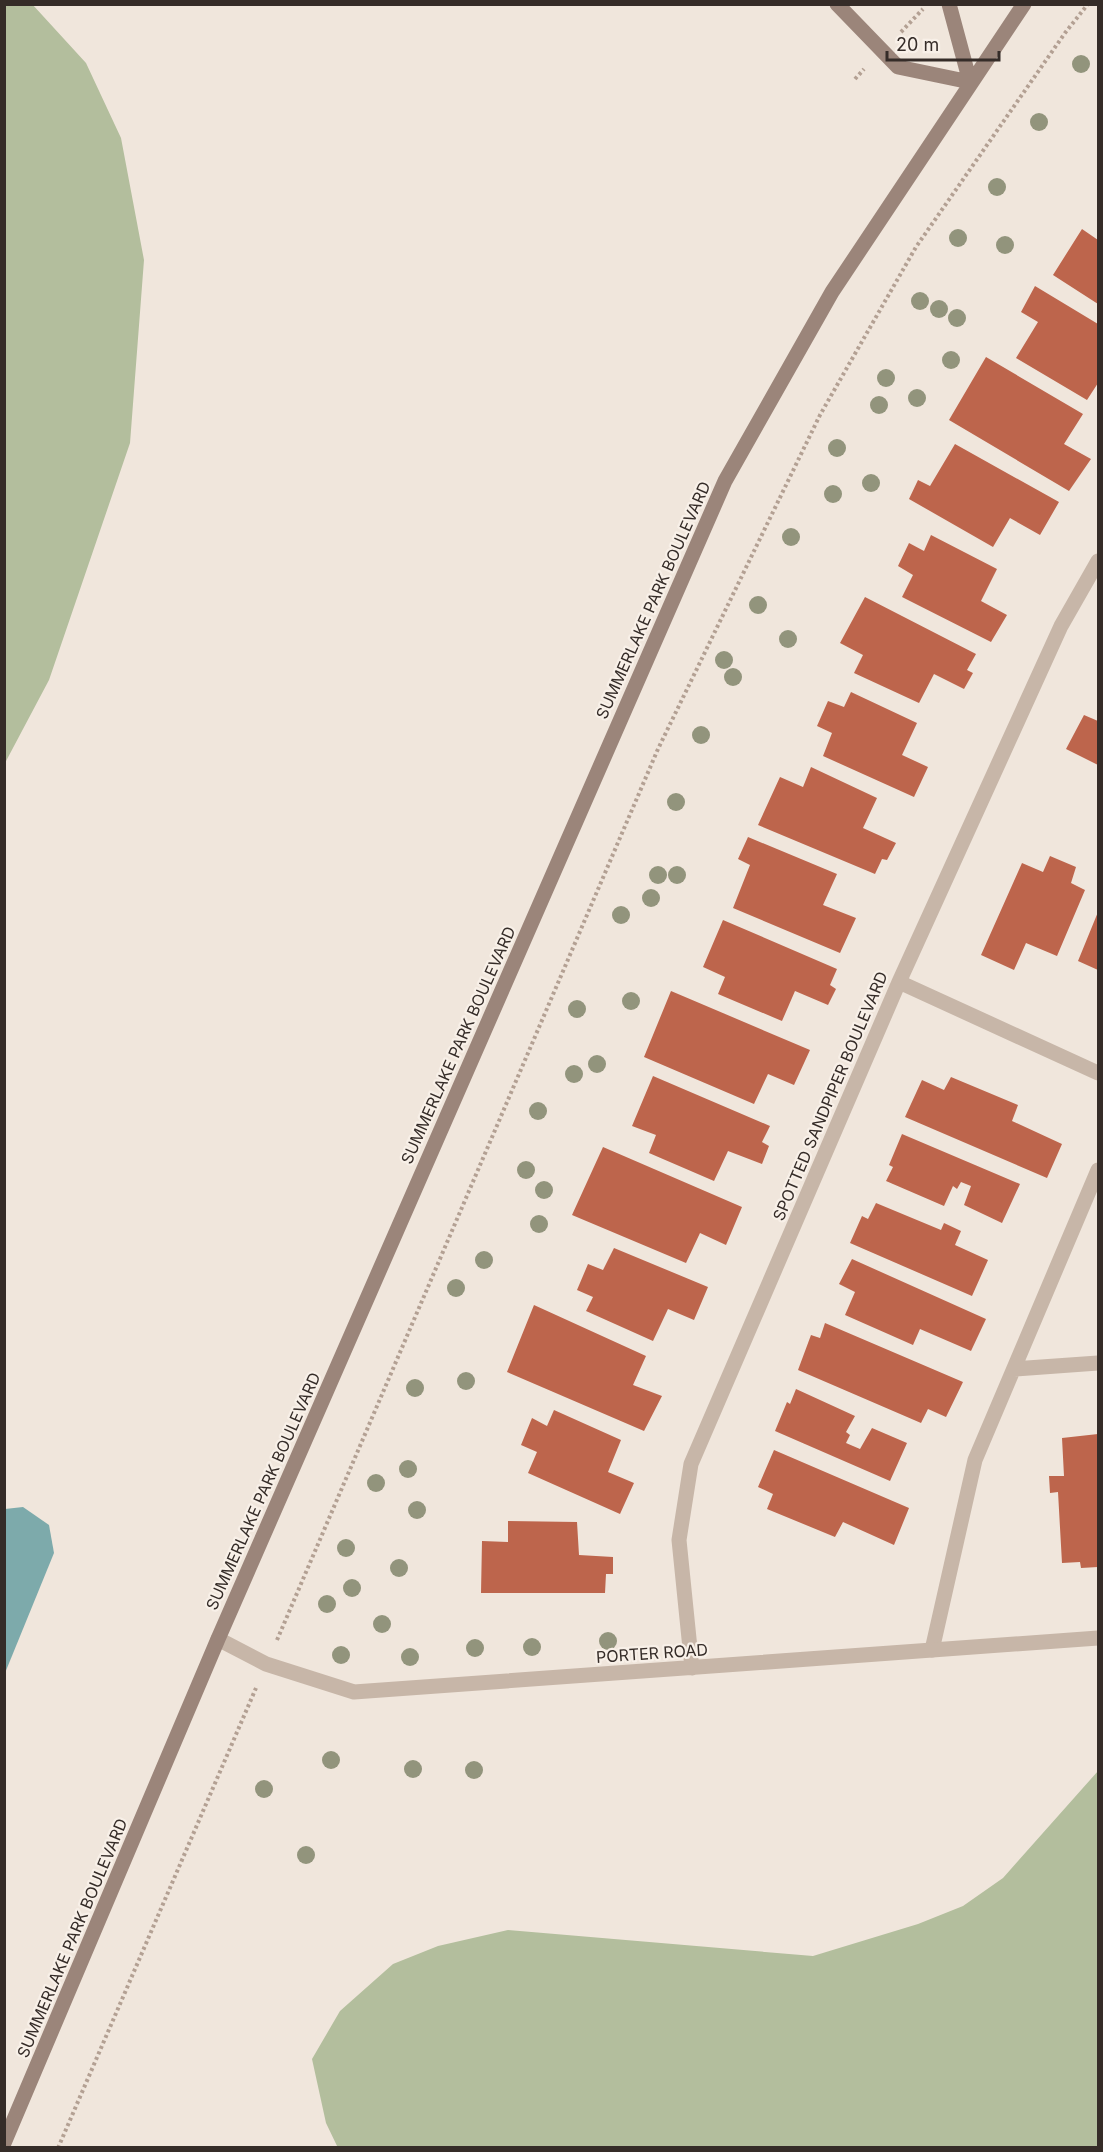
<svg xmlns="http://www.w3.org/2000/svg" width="1103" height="2152" font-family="Inter,sans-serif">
<rect width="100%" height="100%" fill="#f0e6dc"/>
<path fill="#b3be9d" d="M32,4L86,63L121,138L144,260L130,443L49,680L5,763L4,5Z
M1098,1771V2147L338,2148L326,2123L312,2059L340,2011L393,1964L438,1946L508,1930L813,1956L918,1924L963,1906L1003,1878Z"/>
<path fill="#7daaab" d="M23,1507L49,1525L54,1553L5,1673V1509Z"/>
<path fill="#bd654c" d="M1082,229L1098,240V304L1053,275Z
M1035,286L1098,324V383L1087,400L1016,358L1038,322L1021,312Z
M986,357L1083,414L1064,444L1091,459L1069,491L949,420Z
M955,444L1059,502L1040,535L1010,518L993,547L909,499L918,480L930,486Z
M931,535L997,569L981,601L1007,615L991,642L902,597L913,575L898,566L909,543L924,551Z
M865,597L976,654L967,670L973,673L964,689L934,674L919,703L854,673L863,655L840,643Z
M851,692L917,723L902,755L928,767L914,797L823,756L832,733L817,726L828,701L844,707Z
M1084,715L1098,721V765L1066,749Z
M811,767L877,798L863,828L896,843L887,860L882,859L875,874L758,825L780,777L803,787Z
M748,837L837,874L823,905L856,918L840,953L733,908L750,865L738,859Z
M1050,856L1076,867L1071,883L1085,890L1057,956L1026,943L1014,970L981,955L1022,863L1043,872Z
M1098,912V970L1078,961Z
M723,920L837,969L830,985L836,989L828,1005L795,991L782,1021L718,994L725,977L703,967Z
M671,991L810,1050L794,1085L768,1074L754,1104L644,1057Z
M653,1076L770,1126L762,1142L769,1146L762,1164L728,1151L714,1181L649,1153L656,1135L632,1126Z
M951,1077L1018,1105L1012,1121L1062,1144L1047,1178L905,1117L922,1080L944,1090Z
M902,1134L1020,1184L1002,1223L964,1205L971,1186L961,1182L957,1189L953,1186L944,1206L886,1181L893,1167L889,1165Z
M603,1147L742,1207L726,1245L700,1233L686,1263L572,1215Z
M876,1203L941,1230L944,1223L961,1231L955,1245L988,1260L972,1296L850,1243L862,1216L868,1219Z
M614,1248L708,1287L694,1320L668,1309L653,1341L586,1311L593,1297L577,1290L588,1264L603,1270Z
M852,1259L986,1319L971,1351L920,1329L913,1345L845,1315L855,1292L839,1284Z
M534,1305L646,1356L633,1385L662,1396L644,1431L507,1372Z
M825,1323L963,1382L946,1417L928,1409L921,1423L798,1370L811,1335L820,1338Z
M796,1389L855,1416L846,1432L850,1435L846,1443L860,1449L872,1428L907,1443L890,1481L775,1431L787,1402L790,1404Z
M554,1410L621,1440L608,1472L634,1483L620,1514L528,1473L537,1452L521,1445L532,1418L547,1426Z
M1098,1434V1567L1081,1568L1080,1562L1062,1563L1058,1492L1050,1493L1049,1476H1064L1062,1438Z
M774,1450L909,1508L894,1545L843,1522L835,1537L767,1509L773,1494L758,1487Z
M508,1521L577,1522L579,1555L613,1557V1574H606L605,1593H481L482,1541L508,1542Z"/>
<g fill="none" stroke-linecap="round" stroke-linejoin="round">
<path stroke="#b3a093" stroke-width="4" stroke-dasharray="3 3" stroke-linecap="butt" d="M901,32L923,9
M855,79L864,69
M277,1640L658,749L820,415L916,247L1065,33L1088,4
M58,2148L256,1688"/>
<path stroke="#c7b6a8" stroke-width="15" d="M1014,1369L1098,1363
M932,1650L975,1460L1098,1170"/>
<path stroke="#c7b6a8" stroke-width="15" d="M899,982L1098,1073
M218,1639L266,1664L354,1692L1098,1638
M692,1668L679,1540L691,1464L899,982L1061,626L1098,561"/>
<path stroke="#9b857a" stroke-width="15" d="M837,4L898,67L970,82
M949,4L970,82
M4,2143L218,1639L725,481L832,292L1024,4"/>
</g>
<g fill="#92947c">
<circle cx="1081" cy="64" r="9"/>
<circle cx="1039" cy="122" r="9"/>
<circle cx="997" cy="187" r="9"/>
<circle cx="958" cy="238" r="9"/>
<circle cx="1005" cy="245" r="9"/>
<circle cx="920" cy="301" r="9"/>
<circle cx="939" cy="309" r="9"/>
<circle cx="957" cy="318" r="9"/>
<circle cx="951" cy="360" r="9"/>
<circle cx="886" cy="378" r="9"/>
<circle cx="917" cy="398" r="9"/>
<circle cx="879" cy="405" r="9"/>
<circle cx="837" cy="448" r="9"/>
<circle cx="871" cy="483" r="9"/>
<circle cx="833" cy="494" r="9"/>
<circle cx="791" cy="537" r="9"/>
<circle cx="758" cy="605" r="9"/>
<circle cx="788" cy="639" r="9"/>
<circle cx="724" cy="660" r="9"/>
<circle cx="733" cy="677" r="9"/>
<circle cx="701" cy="735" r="9"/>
<circle cx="676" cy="802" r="9"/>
<circle cx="658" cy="875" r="9"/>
<circle cx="677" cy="875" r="9"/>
<circle cx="651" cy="898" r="9"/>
<circle cx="621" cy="915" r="9"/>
<circle cx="631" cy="1001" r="9"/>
<circle cx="577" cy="1009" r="9"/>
<circle cx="597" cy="1064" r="9"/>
<circle cx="574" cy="1074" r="9"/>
<circle cx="538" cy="1111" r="9"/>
<circle cx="526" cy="1170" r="9"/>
<circle cx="544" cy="1190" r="9"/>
<circle cx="539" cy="1224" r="9"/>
<circle cx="484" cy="1260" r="9"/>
<circle cx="456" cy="1288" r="9"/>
<circle cx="466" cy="1381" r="9"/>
<circle cx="415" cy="1388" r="9"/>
<circle cx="408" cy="1469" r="9"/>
<circle cx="376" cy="1483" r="9"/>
<circle cx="417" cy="1510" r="9"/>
<circle cx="346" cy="1548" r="9"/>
<circle cx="399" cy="1568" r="9"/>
<circle cx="352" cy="1588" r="9"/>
<circle cx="327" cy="1604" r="9"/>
<circle cx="382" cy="1624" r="9"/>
<circle cx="608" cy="1641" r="9"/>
<circle cx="532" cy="1647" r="9"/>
<circle cx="475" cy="1648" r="9"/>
<circle cx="341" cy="1655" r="9"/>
<circle cx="410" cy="1657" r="9"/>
<circle cx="331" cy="1760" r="9"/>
<circle cx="413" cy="1769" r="9"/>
<circle cx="474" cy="1770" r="9"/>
<circle cx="264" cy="1789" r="9"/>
<circle cx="306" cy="1855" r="9"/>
</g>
<g text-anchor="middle" stroke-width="4.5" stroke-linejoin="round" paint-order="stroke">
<g font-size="16" fill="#352c28" stroke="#f8f0e8">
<text transform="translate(653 600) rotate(-66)" y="6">SUMMERLAKE PARK BOULEVARD</text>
<text transform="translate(458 1045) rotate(-66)" y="6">SUMMERLAKE PARK BOULEVARD</text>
<text transform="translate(830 1096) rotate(-67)" y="6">SPOTTED SANDPIPER BOULEVARD</text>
<text transform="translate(263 1491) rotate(-66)" y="6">SUMMERLAKE PARK BOULEVARD</text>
<text transform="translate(652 1653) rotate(-4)" y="6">PORTER ROAD</text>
<text transform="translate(72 1938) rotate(-67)" y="6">SUMMERLAKE PARK BOULEVARD</text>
</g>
</g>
<rect width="1103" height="2152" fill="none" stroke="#352c28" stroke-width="12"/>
<path d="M887 51v9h112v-9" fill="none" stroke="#352c28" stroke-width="3"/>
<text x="896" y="51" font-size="18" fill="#352c28" stroke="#f8f0e8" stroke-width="4.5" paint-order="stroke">20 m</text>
</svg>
